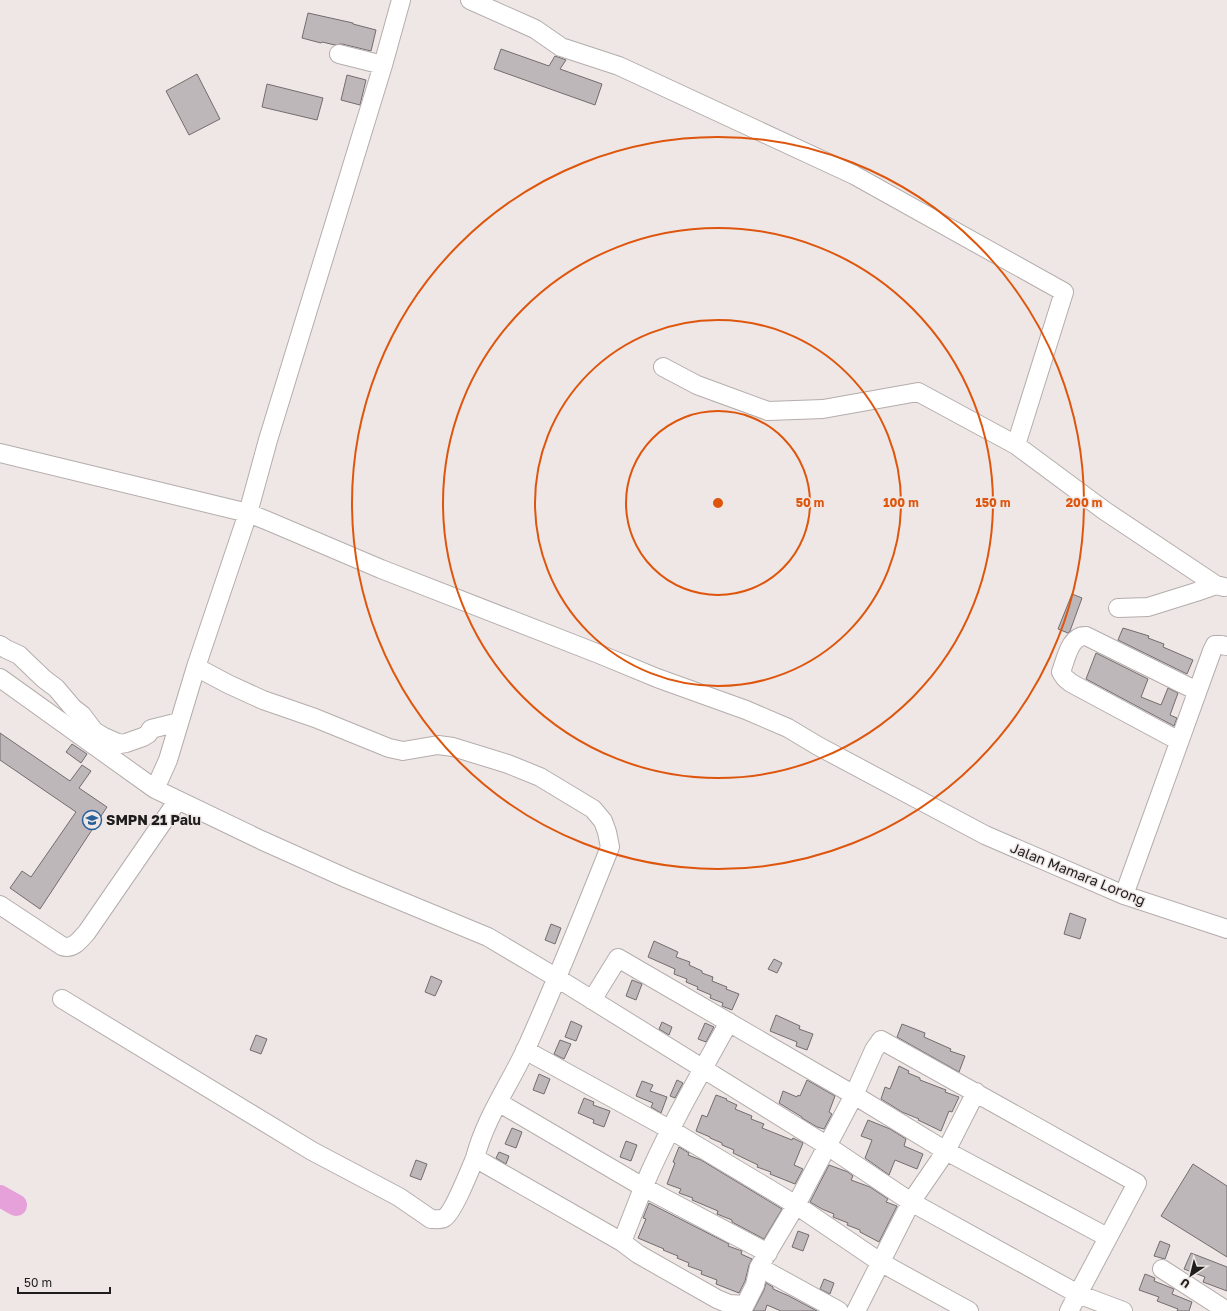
<svg xmlns="http://www.w3.org/2000/svg" width="1227" height="1311" font-family="'Golos Text',sans-serif">
<rect width="100%" height="100%" fill="#eee7e6"/>
<g fill="none" stroke-linecap="round" stroke-linejoin="round">
<path stroke="#e6a1db" stroke-width="22" d="M0,1196L16,1205"/>
</g>
<path fill="#beb7b9" stroke="#736d6f" d="M308,13L353,23V24L376,30L371,51L342,44L335,45L322,42L321,43L302,38Z
M501,49L549,66L555,56L566,60L560,69L602,84L595,105L494,69Z
M197,74L220,119L189,135L166,91Z
M347,75L366,80L360,105L341,100Z
M267,84L323,98L317,120L262,107Z
M1072,594L1082,598L1070,631L1068,633L1058,629Z
M1123,628L1149,636L1148,638L1164,644L1163,647L1193,660L1187,674L1118,640Z
M1096,653L1148,679L1141,697L1161,705L1168,688L1178,693L1170,715L1177,718L1174,726L1086,679Z
M0,733L70,781L82,765L91,771L79,788L107,807L40,909L10,888L22,871L31,877L76,812L0,760Z
M72,744L87,754L81,763L66,752Z
M1070,913L1086,919L1080,939L1064,934Z
M551,924L561,928L555,944L545,940Z
M654,941L678,952L676,957L690,962L689,965L702,971V973L713,977L712,981L727,987L726,989L739,994L732,1010L722,1006L723,1003L710,998L711,995L697,989L698,987L686,982L687,979L674,974L675,969L648,957Z
M774,959L782,963L777,973L768,969Z
M431,976L442,981L435,996L425,992Z
M632,980L642,984L636,1000L626,996Z
M776,1015L800,1026L799,1029L813,1034L807,1050L796,1046L797,1042L770,1031Z
M571,1021L582,1026L576,1041L565,1037Z
M662,1022L672,1027L669,1035L659,1029Z
M705,1023L714,1027L706,1042L698,1039Z
M902,1024L925,1033L924,1037L951,1049L950,1051L965,1056L959,1072L897,1037Z
M256,1035L267,1039L261,1054L250,1050Z
M560,1040L571,1044L564,1059L554,1054Z
M899,1066L909,1071L908,1073L920,1078V1080L946,1090L945,1092L959,1097L952,1112L949,1111L941,1131L918,1120L919,1119L902,1112L881,1099L885,1087L890,1089Z
M539,1074L550,1079L544,1094L533,1090Z
M677,1080L683,1083L675,1098L670,1096Z
M807,1080L835,1096L829,1112L832,1114L824,1129L817,1127L802,1118V1117L779,1103L783,1091L797,1097L798,1095L800,1096Z
M642,1081L653,1085L650,1091L667,1097L661,1113L651,1107L653,1103L636,1096Z
M716,1095L727,1099L726,1100L737,1105L735,1109L752,1116L751,1119L764,1124L762,1128L792,1140L793,1138L803,1143L794,1165L803,1169L795,1184L770,1174L771,1172L757,1167L758,1165L733,1153L734,1150L722,1145V1143L710,1138V1137L696,1131L702,1115L707,1117Z
M584,1098L594,1102L593,1105L610,1111L604,1127L593,1123L594,1120L578,1113Z
M868,1120L890,1129L906,1139L904,1146L923,1154L917,1169L895,1160L889,1175L865,1158L872,1140L861,1136Z
M512,1128L522,1132L516,1148L505,1144Z
M626,1141L637,1145L631,1161L620,1157Z
M679,1147L689,1153L688,1155L701,1160L782,1209L764,1239L732,1222V1220L717,1214L718,1211L692,1200L693,1198L679,1193L681,1189L667,1184L675,1163L673,1162Z
M499,1152L509,1156L506,1164L496,1158Z
M416,1160L427,1164L421,1180L410,1176Z
M1193,1164L1227,1186V1257L1161,1216Z
M829,1165L848,1172L853,1176L851,1180L870,1187L888,1199L886,1202L897,1206L879,1242L860,1232V1230L847,1225L848,1223L833,1217L834,1214L822,1209L810,1202Z
M649,1203L729,1244L728,1246L742,1251L741,1254L752,1259L749,1265L745,1281L739,1293L716,1284L717,1280L701,1274L702,1271L688,1266L689,1263L677,1258L678,1256L663,1250L664,1249L638,1238L646,1219L643,1218Z
M798,1231L809,1235L803,1251L792,1247Z
M1160,1241L1170,1245L1165,1259L1154,1256Z
M1191,1253L1227,1267V1291L1203,1282L1205,1277L1184,1269Z
M1145,1274L1155,1278L1154,1281L1174,1289L1172,1294L1192,1302L1189,1311H1177L1178,1309L1157,1301L1159,1297L1139,1290Z
M824,1279L834,1283L830,1294L820,1289Z
M766,1283L773,1287V1289L789,1296L817,1311H781L767,1305L765,1311H753L764,1290Z"/>
<g fill="none" stroke-linecap="round" stroke-linejoin="round">
<g stroke="#b4adac" stroke-width="20">
<path id="minor" d="M470,0L535,29L561,47L619,66L854,175L1064,292L1016,445L1105,511L1216,585
M339,54L383,65
M663,367L697,385L768,411L823,409L918,392L1016,445
M0,453L248,513L268,521L381,569L599,654L657,678L746,710L788,728L818,746L985,835L1124,895L1227,929
M1118,608L1148,607L1196,592L1216,585L1224,587
M0,645L6,649L19,655L44,679L56,688L73,708L82,715L94,731L104,737L120,744L126,743L143,737L148,734L151,729L179,722
M196,667L228,684L263,700L315,718L389,748L403,751L438,745L453,747L508,764L540,777L593,809L603,821L607,832L610,847C583,915 556,982 526,1049C509,1085 485,1119 475,1158L622,1242L638,1254L717,1299L729,1304L745,1305L755,1285L759,1267L796,1205L854,1095L874,1050L881,1040L1137,1183L1069,1311
M0,678L155,789L168,760L196,667L248,513L268,440L383,65L401,0
M1179,741L1071,683L1065,678L1061,672C1066,659 1070,635 1086,636L1197,691
M155,789L261,840L348,879L488,937L557,978L826,1145L911,1202L1078,1294L1123,1311
M1124,895L1212,651L1215,645H1221L1227,646
M0,905L62,946C73,950 80,940 87,932L178,800
M62,999L312,1151L399,1197L431,1219C435,1219 440,1220 444,1218C453,1213 470,1170 475,1158
M592,1000L618,958L854,1095L946,1151L1107,1237
M525,1050L671,1130L796,1205L880,1262L969,1311
M498,1102L643,1187L768,1253
M622,1242C629,1224 636,1206 643,1188C667,1131 699,1076 729,1022
M759,1267L839,1311
M1162,1269L1227,1311
M856,1311L911,1202L946,1151L976,1092"/>
</g>
<use href="#minor" stroke="#fff" stroke-width="18"/>
</g>
<g fill="none" stroke="#de560d" stroke-width="2">
<circle cx="718" cy="503" r="92"/>
<circle cx="718" cy="503" r="183"/>
<circle cx="718" cy="503" r="275"/>
<circle cx="718" cy="503" r="366"/>
</g>
<defs>
<g id="school-ring" transform="scale(1)"><circle r="9.5" fill="#eee7e6" stroke="#296098" stroke-width="1.5"/><path d="M0-5L7-2L0 1L-7-2ZM-4 1L0 2.5L4 1V4Q0 6-4 4Z" fill="#296098"/></g>
</defs>
<g fill-rule="evenodd">
<use href="#school-ring" x="92" y="820"/>
</g>
<g text-anchor="middle" stroke-width="3" stroke-linejoin="round" paint-order="stroke">
<g font-size="14" font-weight="bold" fill="#1f1c1c" stroke="#eee7e6" text-anchor="start">
<text x="106" y="825">SMPN 21 Palu</text>
</g>
<g font-size="14" fill="#1f1c1c" stroke="#eee7e6">
<text transform="translate(1078 874) rotate(22)" y="5">Jalan Mamara Lorong</text>
</g>
</g>
<circle cx="718" cy="503" r="6" fill="#de560d" stroke="#eee7e6" stroke-width="2"/>
<g font-size="12" text-anchor="middle" font-weight="bold" fill="#de560d" stroke="#eee7e6" stroke-width="3" stroke-linejoin="round" paint-order="stroke">
<text x="810" y="507">50 m</text>
<text x="901" y="507">100 m</text>
<text x="993" y="507">150 m</text>
<text x="1084" y="507">200 m</text>
</g>
<g transform="translate(1191 1275) rotate(215)" stroke="#eee7e6" stroke-width="3" paint-order="stroke">
<path d="M0-3L7 15L0 10L-7 15Z" fill="#1f1c1c"/>
<text y="-6" font-size="11" font-weight="bold" text-anchor="middle" fill="#1f1c1c">U</text>
</g>
<path d="M18 1287v6h92v-6" fill="none" stroke="#1f1c1c" stroke-width="2"/>
<text x="24" y="1287" font-size="12" fill="#1f1c1c" stroke="#eee7e6" stroke-width="3" paint-order="stroke">50 m</text>
</svg>
